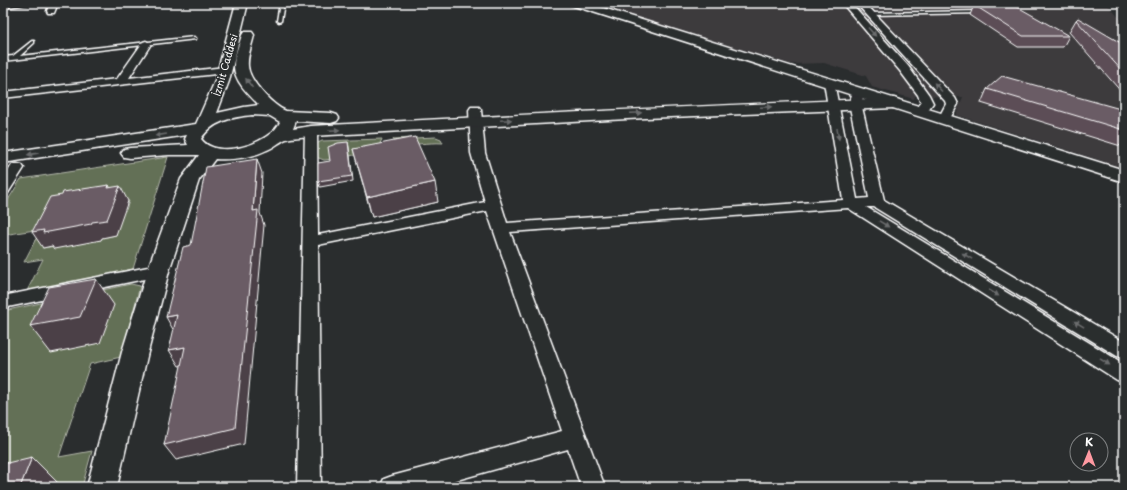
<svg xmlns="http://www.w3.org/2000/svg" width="1127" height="490" font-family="'Playpen Sans',sans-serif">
<rect width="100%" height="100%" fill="#2a2d2e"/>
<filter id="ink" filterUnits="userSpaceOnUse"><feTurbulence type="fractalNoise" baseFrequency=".025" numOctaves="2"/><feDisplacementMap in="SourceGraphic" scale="8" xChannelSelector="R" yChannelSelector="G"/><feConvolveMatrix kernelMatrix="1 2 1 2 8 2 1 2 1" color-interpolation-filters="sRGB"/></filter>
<g filter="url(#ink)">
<path fill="#3e3b3e" d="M588,3H1106L1122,21L1124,25V168L956,115L963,97L915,96L914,99L872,87L866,76L824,63L790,64Z"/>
<path fill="#646f56" stroke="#b2b7aa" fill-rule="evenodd" d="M436,137L441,139L443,143C427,142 412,146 396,144L393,139Z
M382,139L379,146L363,153L341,158L324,160L316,157V144L322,141Z
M168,157L132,272L27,291L43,259L24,262L41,229L3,235V208L21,179ZM129,201L126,210L117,212L116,235L102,238L101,240L42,248L48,236L117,203Z
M131,284L140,286L121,357L90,364L59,457L92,451L82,487H3V311Z"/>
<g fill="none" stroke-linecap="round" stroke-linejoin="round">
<g stroke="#fff" stroke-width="3">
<path id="service" d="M22,3H33L3,8V6Z
M280,3H284L281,21L279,22L277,21Z
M981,11L983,12V13L870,15L868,14L870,13Z
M194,37L196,38V39L3,61V57L13,56L32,41H34V43L20,56Z"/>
</g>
<g stroke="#fff" stroke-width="3">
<path id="minor" d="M50,3H58L54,13H48L47,11Z
M842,3H851L908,66L929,95L933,103L925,114H917L915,111L921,103L918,95L900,71Z
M856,3H865L955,98L958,104L948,122H940L938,119L946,104L945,101Z
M146,41L151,44L129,78L225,67L230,70L225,73L3,98V92L117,79L143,42Z
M829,79L834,82L857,199L869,198L849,103L853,92L859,89L865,92L861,103L884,200L1124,342V358L1117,356L874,207H866L1124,364V382L1117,380L848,208L510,232L605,487H581L568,449L432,487H380L384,479L392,476L562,431L487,211L318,245L321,487H297L305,131L307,128H315L317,131L318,235L485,202L471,153L469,110L471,107H479L481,110L485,153L507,223L843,200L824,82Z
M17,164L22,165L24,168L8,193L3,194V179L12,165Z
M158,265L164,267L166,271L164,275L3,308V296Z"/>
</g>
<g stroke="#fff" stroke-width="3">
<path id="tertiary" d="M236,3H248L229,81L217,113L244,107L259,105C249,95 234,81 234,66C234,56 239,45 242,35L244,32H252L254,35C252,45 247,56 248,66C249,81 273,106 286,111L331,113L337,115L339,118L337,121L331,123L296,121L293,129L311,126C505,115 700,106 894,98L899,100L902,103L899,106L894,108L646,118L311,136C303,137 294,137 286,139C281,141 273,148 267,150C251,158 232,160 215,159L199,180L169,271L148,352L117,487H87L122,352L147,271L181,179L199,155H169L130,158L124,157L121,153L124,149L130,148L188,145L185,139L187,135L3,163V153L196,124L215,81ZM252,115L270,116L280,122C270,144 217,161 201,139C212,121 233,117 252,115Z"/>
</g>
<g stroke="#fff" stroke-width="3">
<path id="secondary" d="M569,3H587L1124,170V182L571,5Z"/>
</g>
<use href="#service" fill="#2a2d2e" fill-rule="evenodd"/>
<use href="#minor" fill="#2a2d2e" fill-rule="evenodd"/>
<use href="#tertiary" fill="#2a2d2e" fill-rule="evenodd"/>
<use href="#secondary" fill="#2a2d2e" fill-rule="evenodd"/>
</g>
<path fill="#5c4e57" stroke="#fff" d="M974,5L1069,36L1063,47H1018L970,15Z
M1076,20L1119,42H1124V95L1069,32Z
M987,89L1124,110V147L981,103Z
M353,149L438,202L372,217Z"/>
<path fill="#4b4047" stroke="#fff" d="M348,142L349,147L353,181L320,187L318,181Z
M257,159L262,173L260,213L264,225L244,444L176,460L164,445L253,211Z
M435,182L438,202L372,217L367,197Z
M109,185L115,197L120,186L128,201L116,235L102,238L101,240L54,249L52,246L43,248L32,232L108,188Z
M96,279L114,305L100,343L51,353L30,326Z
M177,315L175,333L166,317Z
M185,347L194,363L179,366L169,350Z
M32,457L58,483L56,487H20Z"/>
<path fill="#6b5b65" stroke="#fff" d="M974,5H1014L1069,36H1023Z
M1078,18L1119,42H1124V73L1076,20Z
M1002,76L1124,110V130L987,89Z
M415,137L435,182L367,197L353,149Z
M348,142L352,176L318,181V163L330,161L328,147L338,143Z
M257,159L253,211L258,210L235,428L164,445L185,347L169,350L177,315L166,317L183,247L191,245L206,167Z
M109,185L108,188L120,186L107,220L92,222L91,224L43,233L44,230L32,232L50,197L62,195L63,192Z
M96,279L80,317L30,326L49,287Z
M32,457L20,487H3V464Z"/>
<defs><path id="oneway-solid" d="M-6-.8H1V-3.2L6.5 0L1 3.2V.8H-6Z"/></defs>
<g fill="#6a6c6d">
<use href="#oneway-solid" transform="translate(872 32) rotate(48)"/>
<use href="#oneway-solid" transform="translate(249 83) rotate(-126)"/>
<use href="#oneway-solid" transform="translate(938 87) rotate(-132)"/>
<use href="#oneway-solid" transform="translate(766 107) rotate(-3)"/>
<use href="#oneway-solid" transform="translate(636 113) rotate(-3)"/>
<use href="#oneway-solid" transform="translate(506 120) rotate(-3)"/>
<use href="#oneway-solid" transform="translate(334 130) rotate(-3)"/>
<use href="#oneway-solid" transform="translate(838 134) rotate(80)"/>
<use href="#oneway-solid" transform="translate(161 135) rotate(171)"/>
<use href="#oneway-solid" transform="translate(33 154) rotate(171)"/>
<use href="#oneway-solid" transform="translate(884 224) rotate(32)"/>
<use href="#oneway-solid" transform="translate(967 256) rotate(-149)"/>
<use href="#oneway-solid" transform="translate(994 293) rotate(32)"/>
<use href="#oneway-solid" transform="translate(1079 324) rotate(-149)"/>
<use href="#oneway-solid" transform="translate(1105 362) rotate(32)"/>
</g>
</g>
<g text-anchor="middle" stroke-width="3" stroke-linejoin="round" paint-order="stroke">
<g font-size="10" fill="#fff" stroke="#2a2d2e">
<text transform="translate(225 65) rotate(-74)" y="4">İzmit Caddesi</text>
</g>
</g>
<rect width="1127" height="490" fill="none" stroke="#2a2d2e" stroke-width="16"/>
<rect x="8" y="8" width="1111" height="474" fill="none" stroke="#fff" stroke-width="1.5" filter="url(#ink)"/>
<g transform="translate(1089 452) rotate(1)"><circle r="19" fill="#2a2d2e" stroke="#7f8182"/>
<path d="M0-3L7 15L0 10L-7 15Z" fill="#ff9aa2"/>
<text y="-6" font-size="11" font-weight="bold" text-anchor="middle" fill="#ffffff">K</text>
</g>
</svg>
